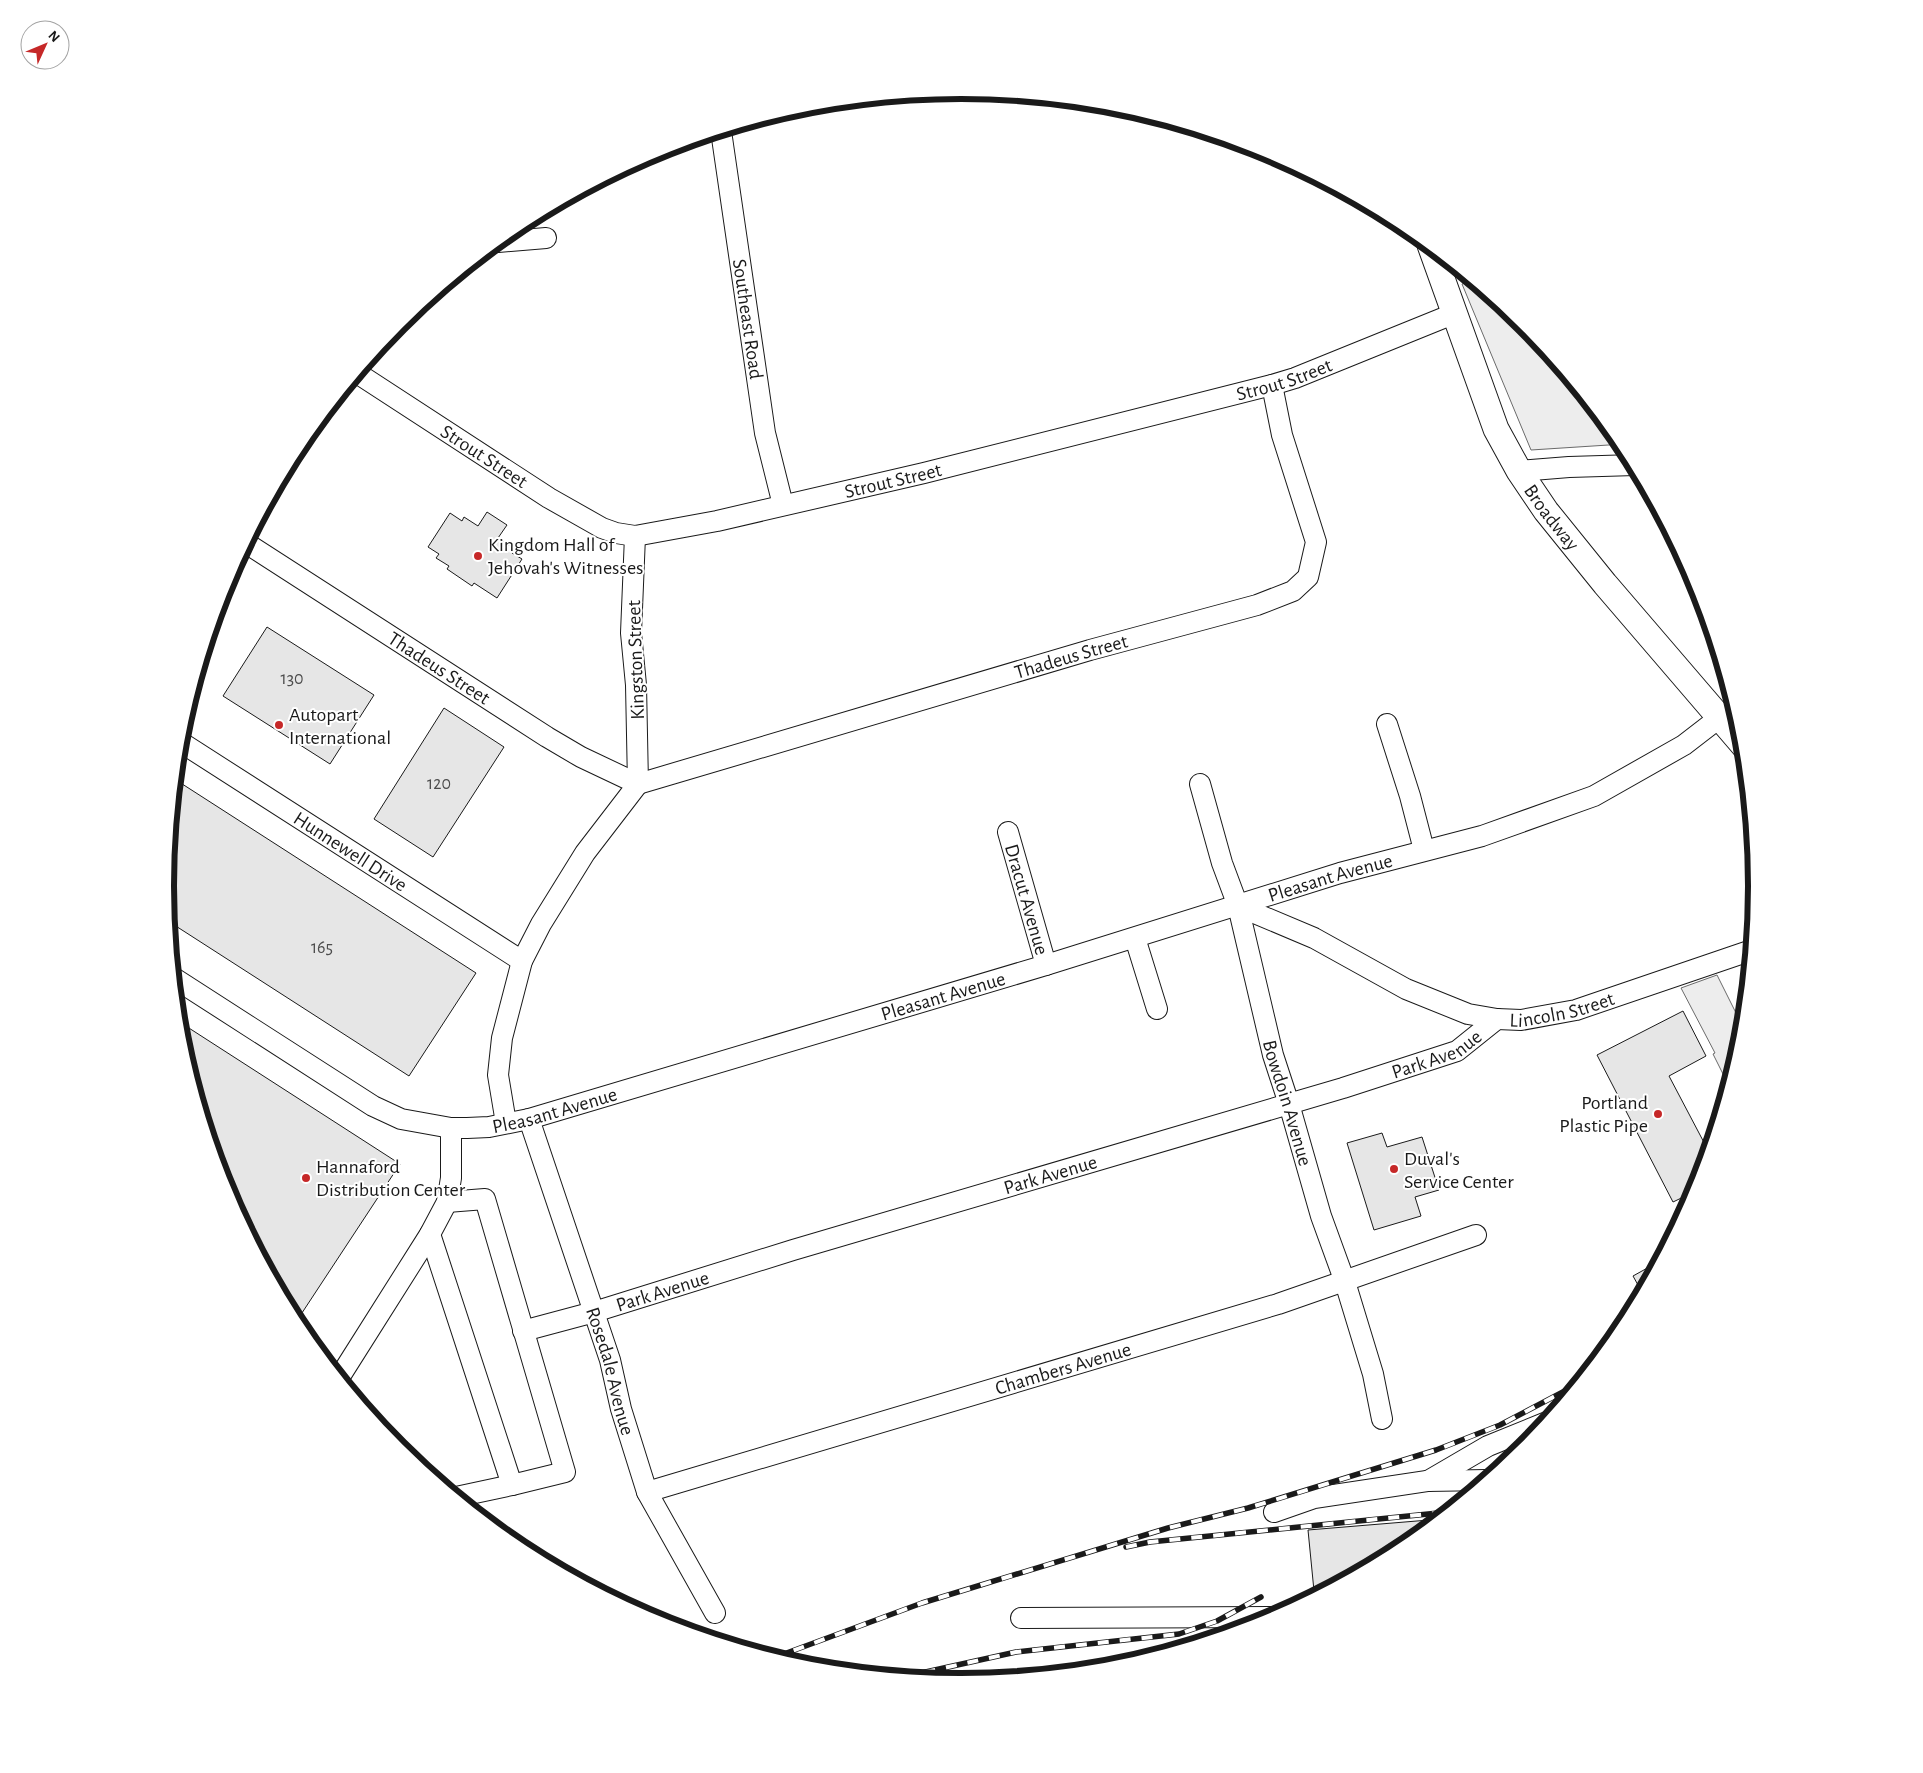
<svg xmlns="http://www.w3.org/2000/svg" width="1923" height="1773" font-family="'Alegreya Sans',sans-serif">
<rect width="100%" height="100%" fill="#fff"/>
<path fill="#ededed" stroke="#6a6a6a" d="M1473,281L1525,323L1624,444L1531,450L1462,284Z
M1717,975L1744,1029L1743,1042L1729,1086L1713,1054L1715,1053L1681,988Z"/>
<path fill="#e6e6e6" stroke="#1a1a1a" d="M487,512L507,525L498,538L515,549L512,553L522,559L497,598L474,583L472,586L447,569L449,566L436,558L439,554L428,547L450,513L462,521L464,517L478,526Z
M267,627L374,695L330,764L223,696Z
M444,708L504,747L433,857L374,819Z
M176,780L476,973L409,1076L168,921L165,886Z
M1683,1011L1706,1056L1669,1076L1709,1152L1698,1190L1673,1202L1597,1055Z
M178,1021L400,1164L296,1322L226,1191L180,1042Z
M1382,1133L1387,1147L1422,1137L1439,1190L1415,1197L1421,1216L1374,1230L1347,1143Z
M1660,1261L1643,1294L1633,1276Z
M1441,1519L1404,1549L1327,1590L1314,1591L1308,1530Z"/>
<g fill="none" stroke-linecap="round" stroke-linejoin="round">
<g stroke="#1a1a1a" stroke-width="22">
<g id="minor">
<path id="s1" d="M721,131L765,433L783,505"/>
<path d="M498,242L546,238"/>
<path id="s2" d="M357,373L549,498L602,528L616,533L635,536L717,521L924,473L1272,385L1295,378L1453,314"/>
<path d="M1519,471L1569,467L1635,465"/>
<path id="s3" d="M246,543L547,737L581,757L638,784L1090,650L1257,605L1293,591L1308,577L1316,542L1282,435L1272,385"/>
<path d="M1387,724L1410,796L1424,850"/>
<path id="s4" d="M179,741L522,961"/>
<path id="s5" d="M1200,784L1222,863L1238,906L1273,1055L1289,1104L1321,1216L1345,1282L1373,1374L1382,1419"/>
<path id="s6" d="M1008,832L1046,965"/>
<path id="s7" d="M1238,906L1314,938L1406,989L1468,1014L1497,1019L1521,1020L1576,1010L1752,950"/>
<path d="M1135,938L1157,1009"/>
<path id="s8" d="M174,978L373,1106L401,1119L451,1128H467L489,1127L529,1119L1046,965L1340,873L1482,836L1594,796L1684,745L1719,718"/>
<path id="s9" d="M529,1119L610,1360L621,1409L647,1492L715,1613"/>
<path d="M506,1123L498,1075L502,1038L522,961L541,924L585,853L638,784L636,685L631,633L635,536"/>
<path d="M430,1234L512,1485L565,1472L485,1199L447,1202"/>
<path id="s10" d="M523,1331L594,1312L793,1250L1343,1088L1457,1051L1497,1019"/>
<path d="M339,1378L430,1234L447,1202L451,1178V1128"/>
<path d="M1428,1481L1488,1446L1547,1422"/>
<path id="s11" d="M647,1492L1278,1304L1476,1235"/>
<path d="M456,1497L512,1485"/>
<path d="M1274,1512L1314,1498L1427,1481L1487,1480"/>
<path d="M1021,1618L1277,1617"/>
</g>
</g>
<g stroke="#1a1a1a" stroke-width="27">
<g id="major">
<path id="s12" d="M1430,245L1496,429L1519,471L1546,511L1605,584L1744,746"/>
</g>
</g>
<use href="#minor" stroke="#fff" stroke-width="20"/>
<use href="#major" stroke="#fff" stroke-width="25"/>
<g stroke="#1a1a1a" stroke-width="5.5">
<path id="rail" d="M1126,1547L1150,1542L1448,1512
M773,1658L922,1603L1168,1528L1248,1508L1436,1450L1500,1425L1580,1383
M903,1677L1016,1652L1179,1634L1217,1621L1261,1597"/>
</g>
<use href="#rail" stroke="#fff" stroke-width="4" stroke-dasharray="11" stroke-linecap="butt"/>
</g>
<g fill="#c62828" stroke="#fff" stroke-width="2">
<circle cx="478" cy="556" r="5"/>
<circle cx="279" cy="725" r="5"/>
<circle cx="1658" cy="1114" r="5"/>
<circle cx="1394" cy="1169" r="5"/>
<circle cx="306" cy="1178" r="5"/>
</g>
<g text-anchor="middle" stroke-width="4" stroke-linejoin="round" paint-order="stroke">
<g font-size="18" fill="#4d4d4d">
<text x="292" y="684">130</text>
<text x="439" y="789">120</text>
<text x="322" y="953">165</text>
</g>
<g font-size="20" fill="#1a1a1a" stroke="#fff">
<text dy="7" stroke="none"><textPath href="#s1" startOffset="190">Southeast Road</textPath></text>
<text dy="7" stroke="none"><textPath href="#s2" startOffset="992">Strout Street</textPath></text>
<text dy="7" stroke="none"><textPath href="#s2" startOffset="152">Strout Street</textPath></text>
<text dy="7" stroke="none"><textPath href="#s2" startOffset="588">Strout Street</textPath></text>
<text dy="7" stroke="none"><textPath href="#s12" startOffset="300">Broadway</textPath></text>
<text dy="7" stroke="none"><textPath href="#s3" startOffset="912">Thadeus Street</textPath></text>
<text transform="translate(635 660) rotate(-92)" y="7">Kingston Street</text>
<text dy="7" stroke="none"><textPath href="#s3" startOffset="230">Thadeus Street</textPath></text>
<text dy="7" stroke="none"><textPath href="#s4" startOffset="204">Hunnewell Drive</textPath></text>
<text dy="7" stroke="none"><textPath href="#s8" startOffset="1234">Pleasant Avenue</textPath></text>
<text dy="7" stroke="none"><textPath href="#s6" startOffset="70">Dracut Avenue</textPath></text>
<text dy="7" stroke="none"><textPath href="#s8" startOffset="829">Pleasant Avenue</textPath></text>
<text dy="7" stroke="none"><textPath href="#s7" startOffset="350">Lincoln Street</textPath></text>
<text dy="7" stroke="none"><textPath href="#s10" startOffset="955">Park Avenue</textPath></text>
<text dy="7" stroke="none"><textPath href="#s5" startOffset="331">Bowdoin Avenue</textPath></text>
<text dy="7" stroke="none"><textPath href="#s8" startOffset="424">Pleasant Avenue</textPath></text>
<text dy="7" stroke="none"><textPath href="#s10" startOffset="550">Park Avenue</textPath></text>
<text dy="7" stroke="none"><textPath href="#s10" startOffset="145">Park Avenue</textPath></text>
<text dy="7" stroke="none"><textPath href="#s11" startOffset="434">Chambers Avenue</textPath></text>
<text dy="7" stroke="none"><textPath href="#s9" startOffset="265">Rosedale Avenue</textPath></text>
</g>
<g font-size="20" fill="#1a1a1a" stroke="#fff" text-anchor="start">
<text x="488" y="551">Kingdom Hall of<tspan x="488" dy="23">Jehovah's Witnesses</tspan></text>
<text x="289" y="721">Autopart<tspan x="289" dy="23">International</tspan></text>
<text x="1648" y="1109" text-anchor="end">Portland<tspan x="1648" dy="23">Plastic Pipe</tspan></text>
<text x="1404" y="1165">Duval's<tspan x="1404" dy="23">Service Center</tspan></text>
<text x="316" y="1173">Hannaford<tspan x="316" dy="23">Distribution Center</tspan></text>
</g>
</g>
<path d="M0 0H1923V1773H0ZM174 886a787 787 0 1 1 1574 0a787 787 0 1 1-1574 0Z" fill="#fff" fill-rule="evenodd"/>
<path fill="none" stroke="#1a1a1a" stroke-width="6" d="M174 886a787 787 0 1 1 1574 0a787 787 0 1 1-1574 0Z"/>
<g transform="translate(45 45) rotate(46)"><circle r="24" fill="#ffffff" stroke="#a3a3a3"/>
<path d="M0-4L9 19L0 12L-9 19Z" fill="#c62828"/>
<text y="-8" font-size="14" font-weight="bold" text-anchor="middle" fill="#1a1a1a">N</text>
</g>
</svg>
